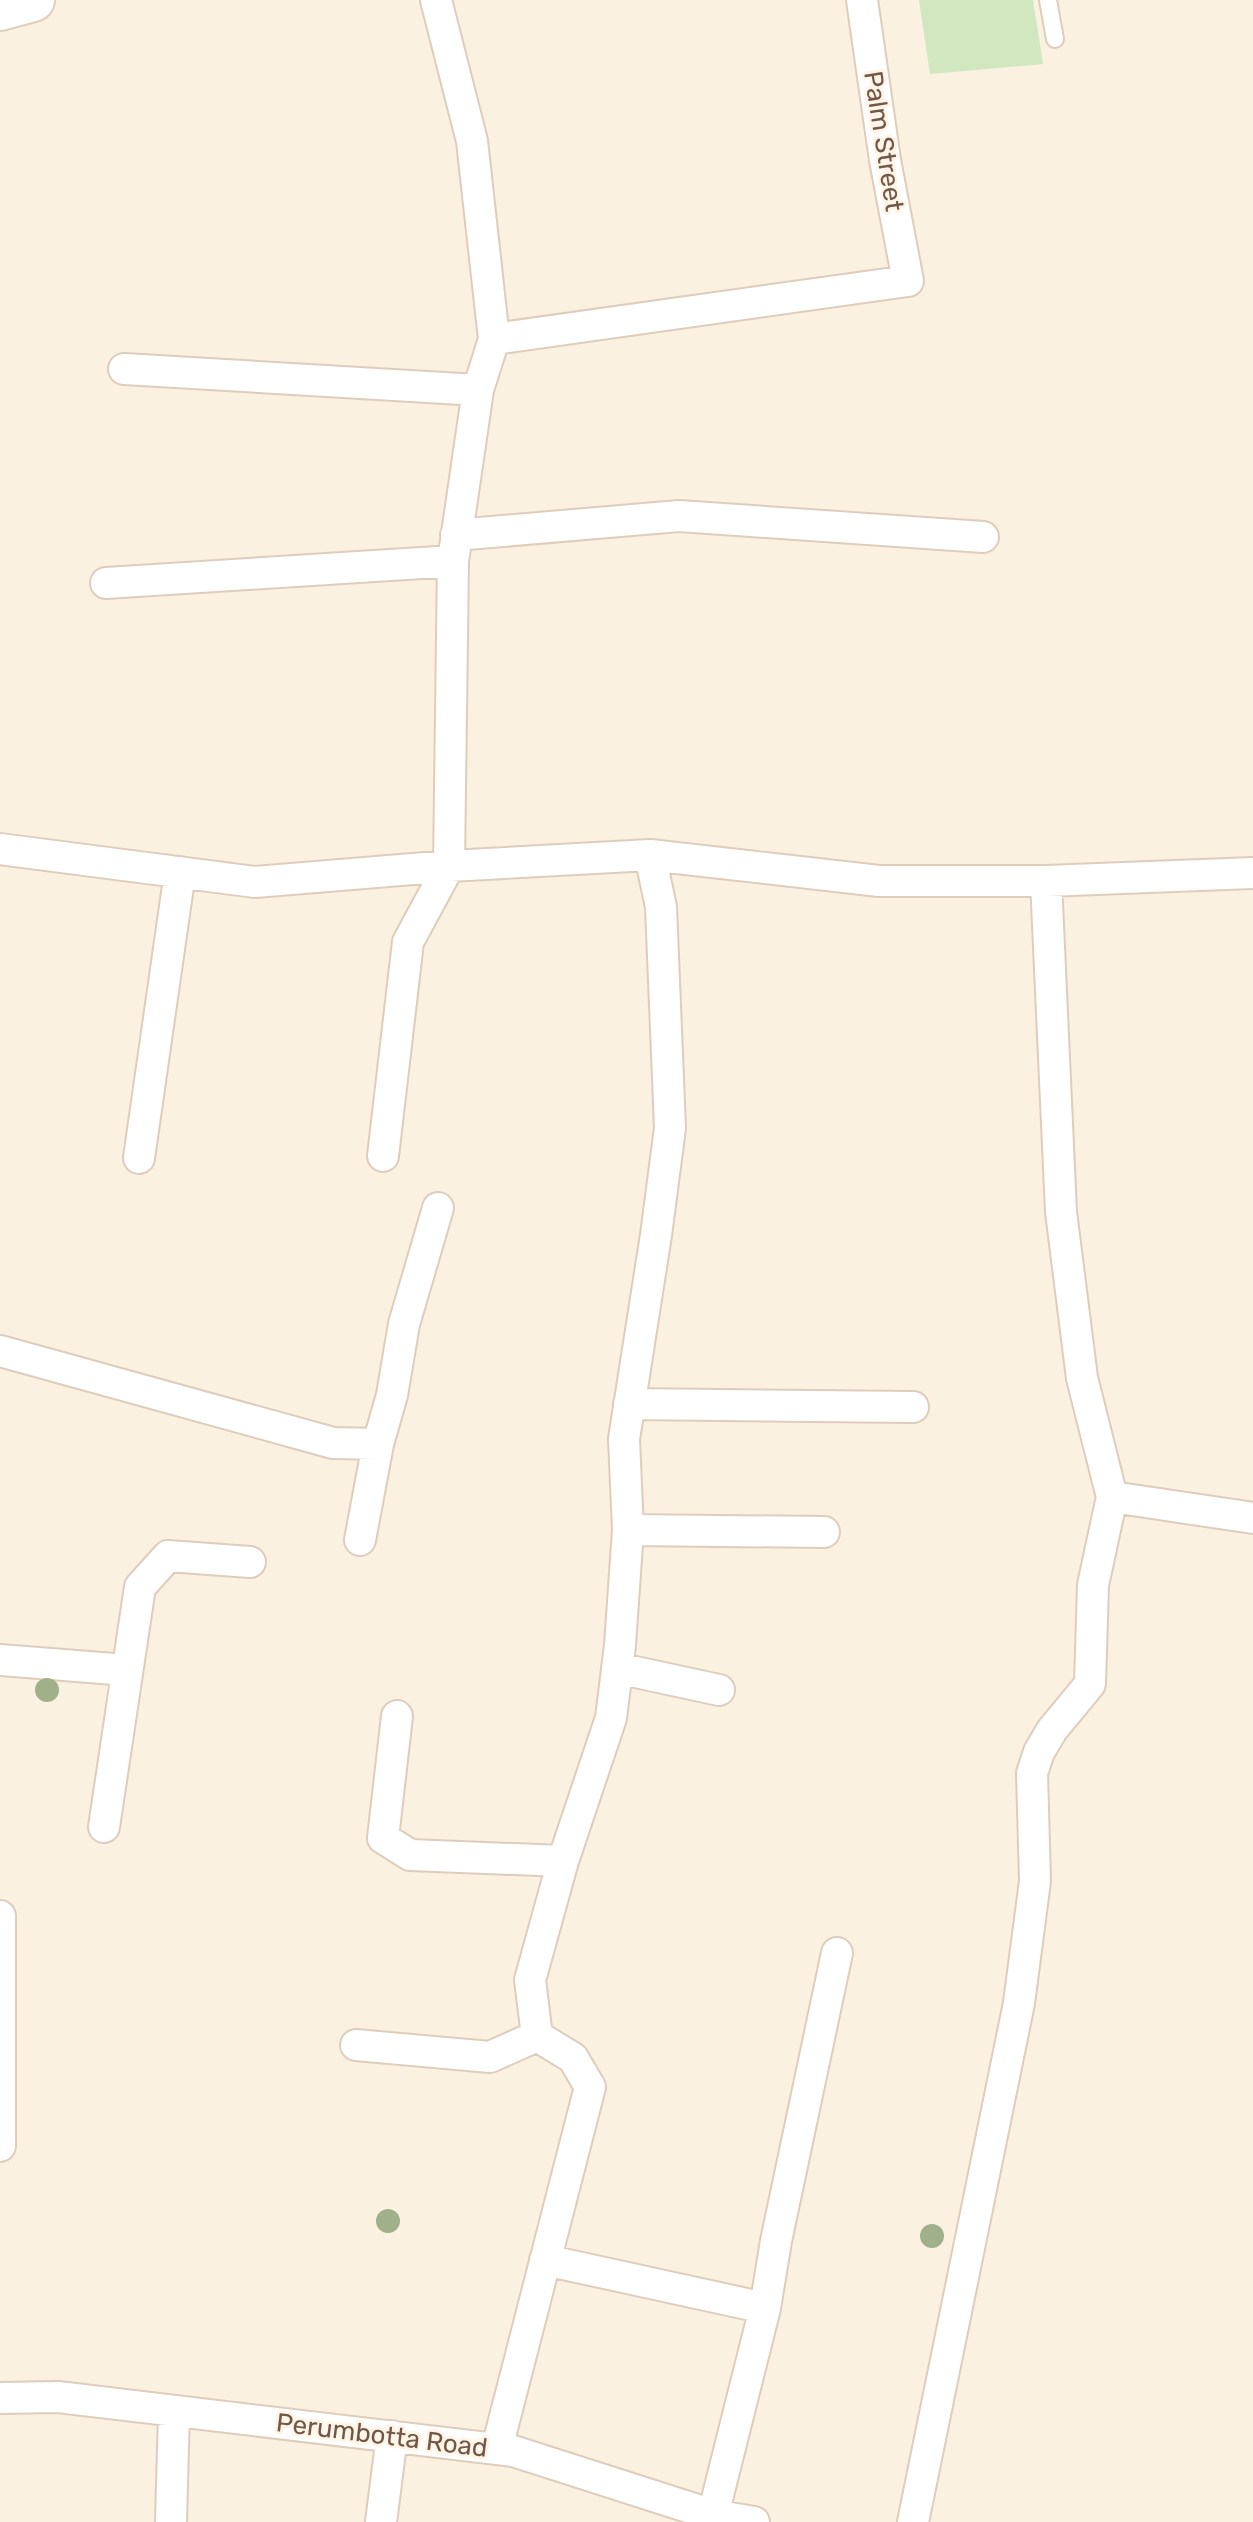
<svg xmlns="http://www.w3.org/2000/svg" width="1253" height="2522" font-family="Rubik,sans-serif">
<rect width="100%" height="100%" fill="#fbf1e0"/>
<path fill="#d0e7c0" d="M919,0H1033L1043,64L930,74Z"/>
<g fill="none" stroke-linecap="round" stroke-linejoin="round">
<g stroke="#decdbd" stroke-width="20">
<path id="service" d="M1048,0L1055,39"/>
</g>
<g stroke="#decdbd" stroke-width="34">
<path id="minor" d="M494,339L908,281L885,160L862,0
M124,369L478,390
M456,535L679,516L983,537
M106,583L453,561
M0,849L255,882L449,866L650,855L879,881H1046L1253,873
M383,1156L408,942L449,866L453,561L478,390L494,339L472,141L436,0
M139,1158L180,872
M0,1351L333,1443L378,1444L392,1395L404,1324L438,1208
M629,1404L913,1407
M1112,1497L1253,1518
M628,1530L824,1532
M360,1540L378,1444
M0,1660L127,1670
M617,1668L719,1690
M397,1716L383,1838L410,1855L563,1861
M104,1827L140,1587L168,1556L250,1562
M0,1916V2146
M356,2045L490,2057L537,2036
M545,2260L765,2308
M0,2398L58,2397L513,2451L713,2515L754,2522
M497,2448L590,2087L573,2058L537,2036L530,1980L563,1861L611,1718L620,1645L628,1530L624,1439L656,1235L670,1128L661,907L650,855
M713,2515L765,2308L776,2241L837,1953
M171,2522L174,2411
M381,2522L392,2436
M913,2522L1019,2003L1035,1881L1032,1773L1039,1752L1052,1730L1090,1684L1093,1585L1112,1497L1082,1378L1061,1212L1046,881"/>
</g>
<g stroke="#e3cebb" stroke-width="46">
<path id="secondary" d="M0,9L33,0"/>
</g>
<use href="#service" stroke="#fff" stroke-width="16"/>
<use href="#minor" stroke="#fff" stroke-width="30"/>
<use href="#secondary" stroke="#fff" stroke-width="42"/>
</g>
<g fill="#9fb08a">
<circle cx="47" cy="1690" r="12"/>
<circle cx="388" cy="2221" r="12"/>
<circle cx="932" cy="2236" r="12"/>
</g>
<g text-anchor="middle" stroke-width="6" stroke-linejoin="round" paint-order="stroke">
<g font-size="26" fill="#705749" stroke="#fef5e6">
<text transform="translate(884 141) rotate(81)" y="9">Palm Street</text>
<text transform="translate(382 2435) rotate(7)" y="9">Perumbotta Road</text>
</g>
</g>
</svg>
